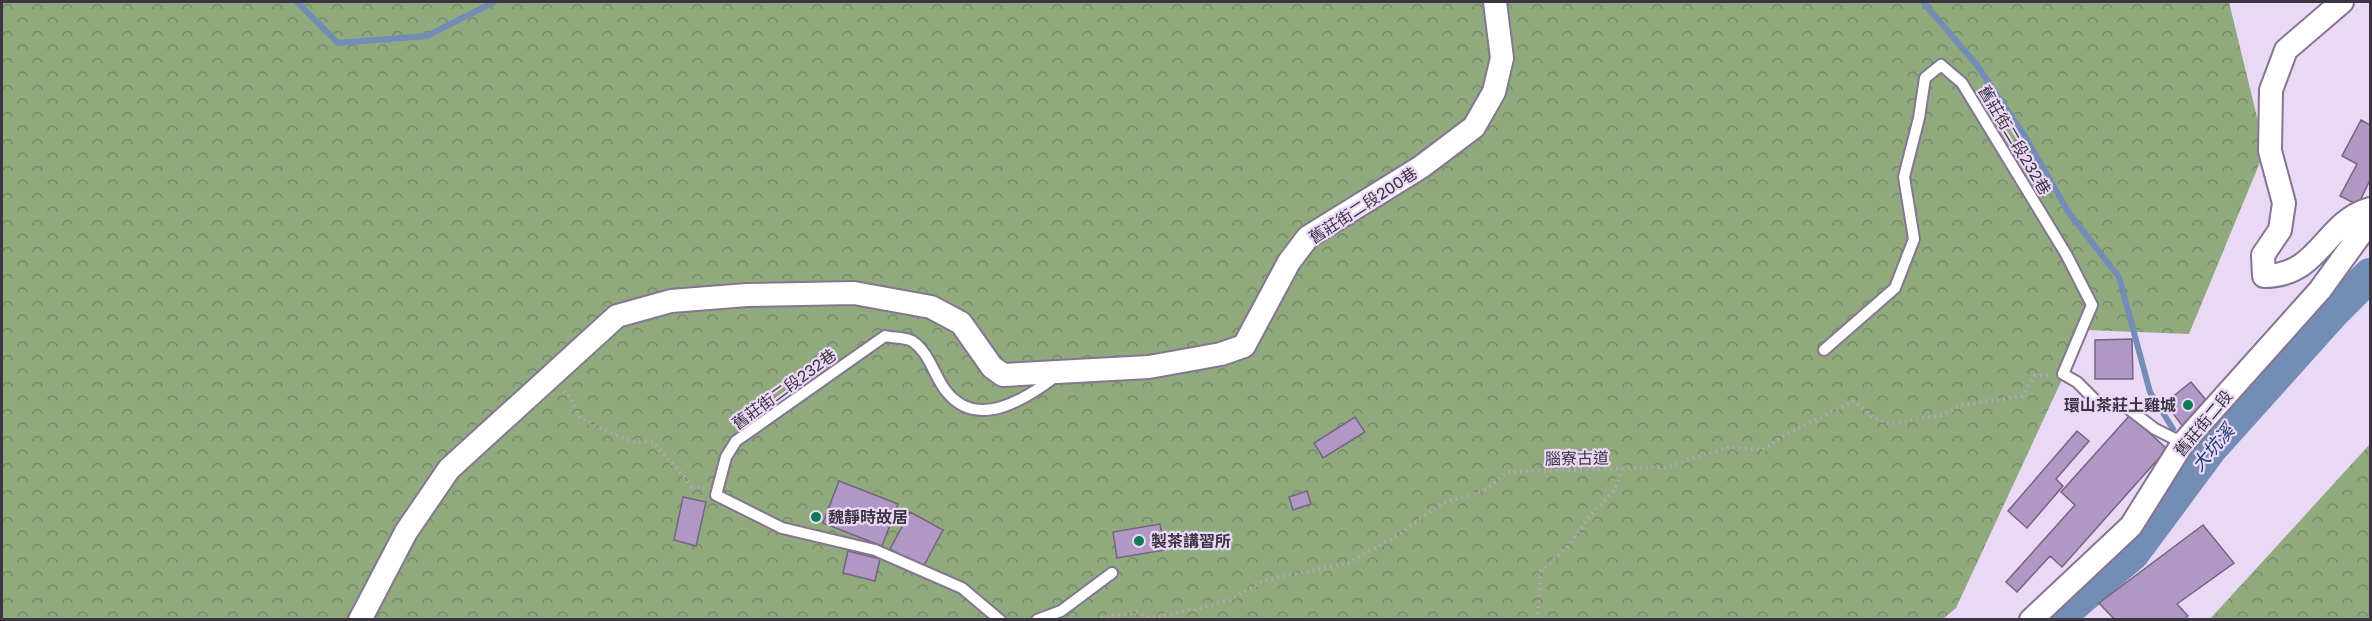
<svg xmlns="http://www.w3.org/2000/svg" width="2372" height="621" font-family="'Golos Text','Noto Sans TC',sans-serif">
<defs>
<pattern id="forest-crowns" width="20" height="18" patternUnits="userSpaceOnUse" patternTransform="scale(1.5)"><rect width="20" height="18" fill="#90aa7e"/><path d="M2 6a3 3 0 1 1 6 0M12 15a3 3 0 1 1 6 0" fill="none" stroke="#778b69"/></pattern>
</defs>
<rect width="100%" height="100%" fill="#ead8f7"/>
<path fill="url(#forest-crowns)" d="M2,2H2229L2265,150L2189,334L2085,330L1956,608L1943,619H2Z
M2370,444V619H2210Z"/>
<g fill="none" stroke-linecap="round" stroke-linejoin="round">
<path stroke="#748db7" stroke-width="6" d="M297,2L338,43L427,36L494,2
M1923,2L1976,64L2026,138L2069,213L2119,277L2150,392L2173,429
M2204,446L2210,449"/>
<path stroke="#748db7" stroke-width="34" d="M2055,620L2133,553L2210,449L2333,312L2370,275"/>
</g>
<path fill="#b197c3" stroke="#74647f" stroke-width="1.5" d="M2361,120L2370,125V180L2358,205L2340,196L2357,164L2342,156Z
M2132,339L2133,379H2095V340Z
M2191,382L2211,406L2184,428L2165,403Z
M2130,415L2167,449L2062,567L2050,556L2017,592L2006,582L2075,505L2061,492Z
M1355,417L1365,432L1323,458L1314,443Z
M2077,431L2089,441L2056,479L2063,486L2027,528L2008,511Z
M839,481L898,504L882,546L823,523Z
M1307,491L1311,504L1293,510L1289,497Z
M683,497L706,502L696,546L674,540Z
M910,512L943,530L923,567L890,549Z
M1160,524L1165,550L1117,558L1113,532Z
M2203,525L2234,563L2177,604L2188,616L2183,620H2115L2099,603Z
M848,551L880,559L875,581L843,573Z"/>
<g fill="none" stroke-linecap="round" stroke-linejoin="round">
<g stroke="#857591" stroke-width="14">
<path id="lane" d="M1824,350L1895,288L1914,239L1904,177L1919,118L1925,78L1941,65L1962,83L2066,254L2092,305L2063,374L2077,382L2097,402L2125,406L2155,429L2183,443
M1000,620L962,588L875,550L782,528L716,495L726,457L736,441L885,336C892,338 906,337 912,341C930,353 934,376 946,391C977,431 1026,399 1056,376
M1037,620L1061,611L1112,573"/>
</g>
<g stroke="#857591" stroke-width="26">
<path id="street" d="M2342,2L2286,50L2271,90L2270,151L2284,203L2280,230L2263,255L2264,276C2320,276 2324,222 2370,209
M360,620L406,532L449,469L617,316L671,301L747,295L854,293L931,307L961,323L992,367L1003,375L1149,367L1221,354L1244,346L1289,262L1308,237L1421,167L1474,127L1494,92L1502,58L1495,2
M2031,620L2131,526L2183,443L2320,290L2370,221"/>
</g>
<path stroke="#b5a6c0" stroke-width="4" stroke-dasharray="1.5 4.5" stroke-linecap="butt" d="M564,391L570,397L580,418L629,441L653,442L692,486L704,488
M1089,620L1137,612L1150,618L1195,609L1230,600L1262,581L1348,563L1391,539L1443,503L1485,490L1508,472L1665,467L1730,447L1763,450L1786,434L1854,401L1872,417L1890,424L1942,415L1961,405L2022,396L2035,376L2049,375
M1537,620L1541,572L1569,545L1590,516L1614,491L1621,470"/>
<use href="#lane" stroke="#fff" stroke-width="10"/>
<use href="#street" stroke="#fff" stroke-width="22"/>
</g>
<g fill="#107a53" stroke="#ead8f7" stroke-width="2">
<circle cx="2188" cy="405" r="6"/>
<circle cx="816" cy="517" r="6"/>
<circle cx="1139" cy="541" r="6"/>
</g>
<g text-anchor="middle" stroke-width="4.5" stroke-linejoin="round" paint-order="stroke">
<g font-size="16" fill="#3c3541" stroke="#ead8f7">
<text transform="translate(2015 140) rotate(59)" y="6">舊莊街二段232巷</text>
<text transform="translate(1363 205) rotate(-33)" y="6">舊莊街二段200巷</text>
<text transform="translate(784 389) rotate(-36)" y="6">舊莊街二段232巷</text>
<text transform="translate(2203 423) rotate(-50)" y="6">舊莊街二段</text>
<text transform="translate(1577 458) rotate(-1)" y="6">腦寮古道</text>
</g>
<g font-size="16" font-weight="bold" fill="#3c3541" stroke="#ead8f7" text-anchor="start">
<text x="2176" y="411" text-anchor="end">環山茶莊土雞城</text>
<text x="828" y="523">魏靜時故居</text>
<text x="1151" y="547">製茶講習所</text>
</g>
<g font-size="18" font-style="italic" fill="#1b3b70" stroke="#ead8f7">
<text transform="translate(2213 448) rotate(-50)" y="6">大坑溪</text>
</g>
</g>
<rect width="2372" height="621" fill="none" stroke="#3c3541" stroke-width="6"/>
</svg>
